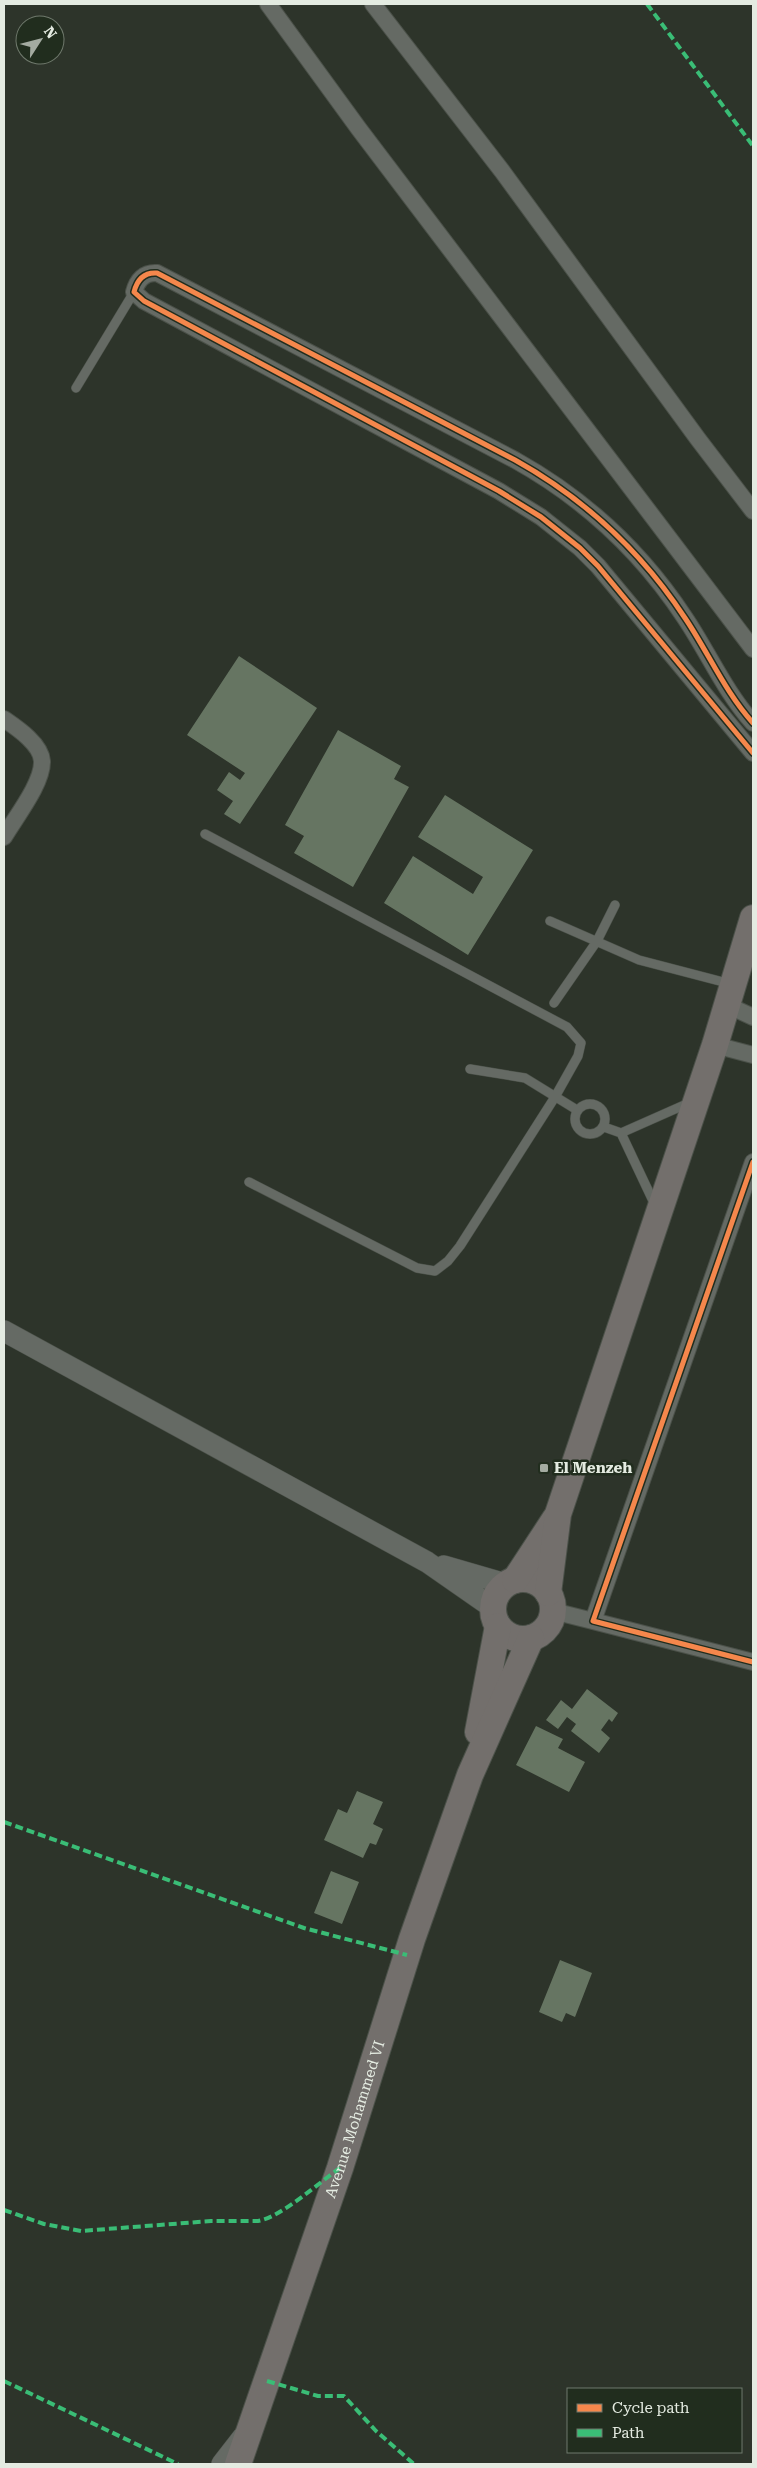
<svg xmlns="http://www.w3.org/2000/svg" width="757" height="2468" font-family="'Roboto Serif',serif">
<rect width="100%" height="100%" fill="#2d342a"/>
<path fill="#667562" d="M239,656L317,708L240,824L224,814L233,801L217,790L229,772L240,780L245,773L187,735Z
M338,730L401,766L394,779L409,787L353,887L294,853L304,836L285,825Z
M445,795L533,850L468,955L384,903L413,856L473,894L483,877L418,837Z
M587,1689L618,1713L612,1722L609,1719L601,1730L610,1738L599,1753L571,1731L576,1724L567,1717L558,1729L546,1720L561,1700L572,1709Z
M536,1726L563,1739L558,1748L585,1762L569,1792L516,1765Z
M357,1791L383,1802L373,1824L383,1829L376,1845L370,1843L363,1858L324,1840L338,1809L347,1813Z
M331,1871L359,1882L342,1924L314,1913Z
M560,1960L592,1973L575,2017L566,2013L562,2022L539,2012Z"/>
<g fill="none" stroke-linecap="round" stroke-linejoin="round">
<g stroke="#4b5149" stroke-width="10">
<path id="service" d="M76,388L134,292
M205,834L567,1027L581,1043L578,1056L555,1097L460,1246L448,1261L435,1271L417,1268L249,1182
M550,921L639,960L731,984
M554,1003L597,941L615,905
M470,1069L525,1078L577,1110
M575 1119a15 15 0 1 1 30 0a15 15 0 1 1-30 0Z
M604,1127L621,1133L691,1102
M621,1133L655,1205"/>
</g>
<g stroke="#4b5149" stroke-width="18">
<path id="minor" d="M268,4L359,129L753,649
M373,4L502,171L698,439L753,511
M4,719C17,728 41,744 42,761C43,783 15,818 4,837
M753,723C725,692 708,652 685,618C641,551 585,499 515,460L157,273C144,272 137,280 134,292L144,301L499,491L541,517L580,548L598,566L753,753
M727,1005L753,1017
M715,1045L753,1055
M753,1162L593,1621L753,1662
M553,1611L593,1621"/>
</g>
<g stroke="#4b5149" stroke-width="22">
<path id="tertiary" d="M4,1331L427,1562L493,1608
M444,1566L506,1584
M222,2464L243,2437"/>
</g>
<g stroke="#4b5149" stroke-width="28">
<g id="primary">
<circle cx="523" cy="1609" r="30"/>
<path d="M515,1580L555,1519"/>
<path d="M548,1593L558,1514L715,1045L753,918"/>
<path d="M478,1732L498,1626"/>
<path id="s1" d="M238,2464L340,2168L412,1939L470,1775L531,1638"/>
</g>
</g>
<use href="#service" stroke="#656a64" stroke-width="9"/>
<use href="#minor" stroke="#656a64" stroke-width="16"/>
<use href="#tertiary" stroke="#656a64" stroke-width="21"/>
<use href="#primary" stroke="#736f6c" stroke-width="26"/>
<path stroke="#3abd76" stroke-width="4" stroke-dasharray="8 4" stroke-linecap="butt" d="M647,4L753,146
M4,1822L304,1928L407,1955
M4,2210L44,2224L81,2231L211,2221H258C280,2218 321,2181 340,2168
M4,2381L178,2464
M267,2381L318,2396H344L376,2431L414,2464"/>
<g stroke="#212d1e" stroke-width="8">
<path id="cycleway" d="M753,723C725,692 708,652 685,618C641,551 585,499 515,460L157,273C144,272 137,280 134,292L144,301L499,491L541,517L580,548L598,566L753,753
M753,1162L593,1621L753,1662"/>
</g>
<use href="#cycleway" stroke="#f5874c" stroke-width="5"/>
</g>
<rect fill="#a4aba1" stroke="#212d1e" stroke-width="2" x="539" y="1463" width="10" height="10" rx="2.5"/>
<g text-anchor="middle" stroke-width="5" stroke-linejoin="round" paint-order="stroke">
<g font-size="15" font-weight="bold" fill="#e4ebe1" stroke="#212d1e" text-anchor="start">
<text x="554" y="1473">El Menzeh</text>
</g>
<g font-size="15" fill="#e4ebe1" stroke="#212d1e">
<text dy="5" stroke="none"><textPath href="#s1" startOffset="364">Avenue Mohammed VI</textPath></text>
</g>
</g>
<rect width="757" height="2468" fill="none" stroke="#e4ebe1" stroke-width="10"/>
<rect x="567" y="2388" width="175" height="65" fill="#212d1e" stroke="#6f796c"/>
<rect x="577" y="2404" width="25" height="8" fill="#f5874c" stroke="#6f796c"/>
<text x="612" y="2413" font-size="15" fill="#e4ebe1">Cycle path</text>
<rect x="577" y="2429" width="25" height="8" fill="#3abd76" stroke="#6f796c"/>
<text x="612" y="2438" font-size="15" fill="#e4ebe1">Path</text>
<g transform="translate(40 40) rotate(54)"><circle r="24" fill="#212d1e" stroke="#6f796c"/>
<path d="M0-4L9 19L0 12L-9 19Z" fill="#a4aba1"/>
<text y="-8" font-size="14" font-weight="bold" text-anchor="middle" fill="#e4ebe1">N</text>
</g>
</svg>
